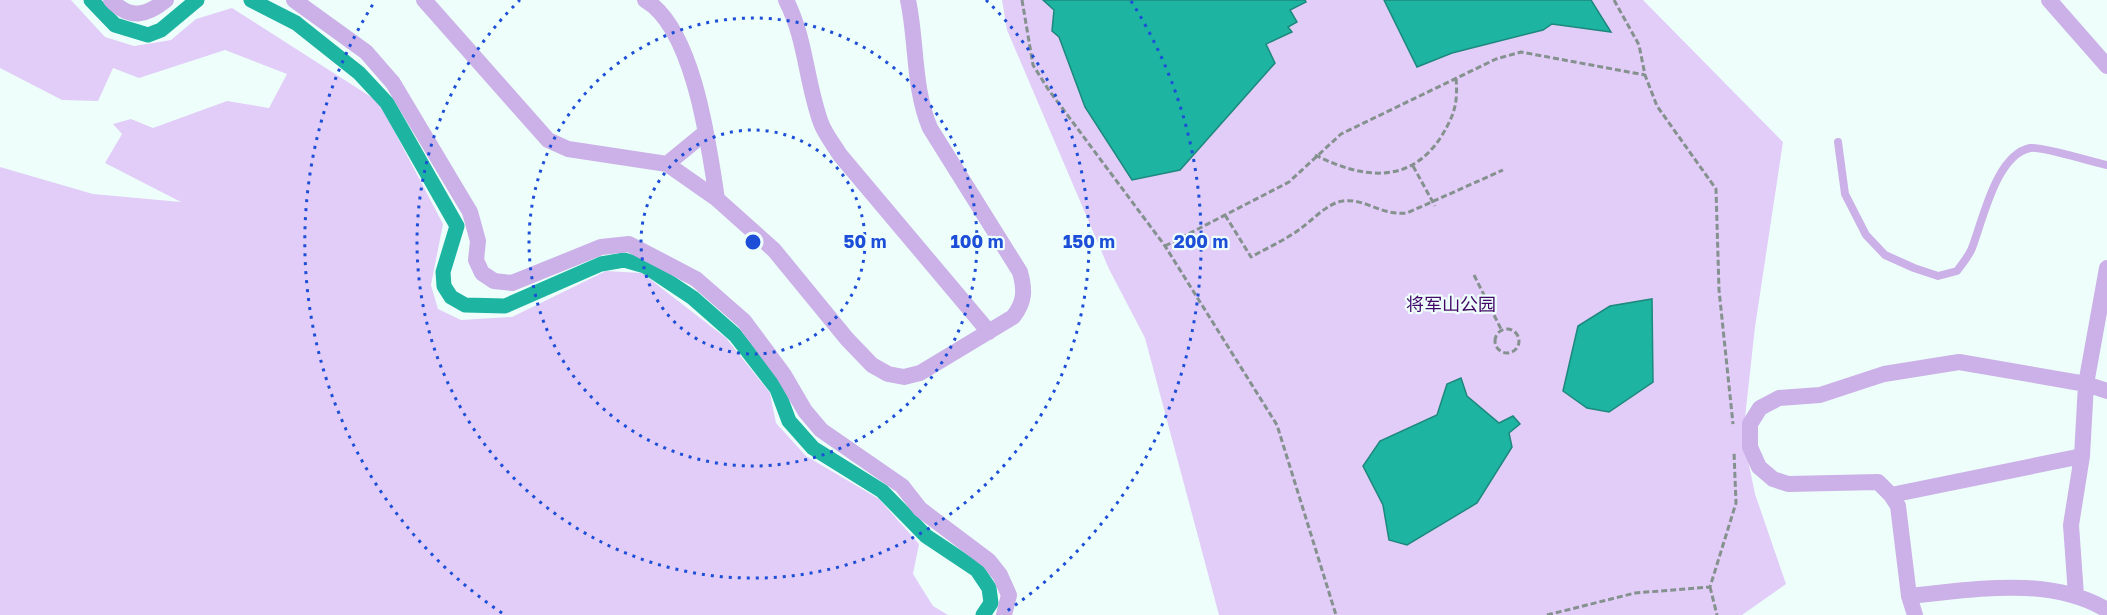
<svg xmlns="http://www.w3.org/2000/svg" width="2107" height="615" font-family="'Golos Text','Noto Sans SC',sans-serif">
<rect width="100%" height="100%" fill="#eefffb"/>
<path fill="#e1cdf7" d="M0,0H71L105,37L134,46L171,40L196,19L232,8L379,102L443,224L431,285L438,309L461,320L512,317L606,271L642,273L726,338L770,393L776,423L806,456L879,499L919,544L913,574L933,606L948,615H0V167L93,194L181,202L105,163L122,134L113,124L131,119L153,128L227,101L269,108L287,74L225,50L139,78L113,68L98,101L62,100L0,68Z
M1002,0H1643L1783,142L1755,327L1743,436L1755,494L1786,584L1742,615H1219L1145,338L1109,269L1007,30Z"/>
<path fill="#1eb4a2" stroke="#1d887c" stroke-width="1.5" d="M1043,0H1305L1306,2L1290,10L1297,22L1288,27L1292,32L1266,44L1275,63L1180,170L1132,180L1085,107L1059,37L1052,31L1054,10Z
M1384,0H1591L1611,32L1552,24L1543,30L1452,53L1417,67Z
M1652,299L1653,382L1609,412L1587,408L1563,391L1578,326L1610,306Z
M1461,378L1467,396L1499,423L1513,416L1520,424L1509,433L1512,447L1477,503L1407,545L1389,540L1383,505L1363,466L1380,441L1437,415L1447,384Z"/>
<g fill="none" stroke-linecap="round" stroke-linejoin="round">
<path stroke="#1eb4a2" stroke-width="15" d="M91,0L115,25L148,35L161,30L197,0
M251,0L296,23L359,73L387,103L457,226L443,272L444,286L451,297L465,305L505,306L601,264L624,260L645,266L693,298L735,335L777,389L789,421L813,448L882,491L926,536L977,570L989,588L991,603L983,615"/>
<path stroke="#85918e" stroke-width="3" stroke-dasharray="6 3" stroke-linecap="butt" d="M1022,0L1033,65L1048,89L1165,246L1277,425L1336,615
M1614,0L1639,45L1645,75L1657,106L1716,189L1719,290L1733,424
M1315,155C1361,178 1409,186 1441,137C1455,114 1458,103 1456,77
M1413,166L1435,206
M1225,215L1251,257C1267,248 1285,240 1300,229C1313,220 1327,203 1343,201C1365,198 1382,216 1407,213L1503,170
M1165,246L1289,182L1341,134L1496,59L1521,52L1645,75
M1474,275L1501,329
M1495 341a12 12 0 1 1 24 0a12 12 0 1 1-24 0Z
M1710,587L1717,615
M1547,615L1635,593L1710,587L1736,503L1734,452"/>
<path stroke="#cbb1e7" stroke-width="8" d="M1838,142L1845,194L1866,235L1885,255L1914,268L1938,276L1957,271C1962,264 1969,256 1972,248C1983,220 1996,155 2030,148C2042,146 2092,162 2107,165"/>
<path stroke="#cbb1e7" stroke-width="16" d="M111,0C130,20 146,16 166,0
M294,0L366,52L393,83L470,212L478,241L476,260L482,273L494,281L512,283L601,247L629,244L696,279L744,321L784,375L805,411L821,430L902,486L920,509L989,561L1000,575L1009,595L1004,615
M424,0L548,140L568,149L667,164L717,199L774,250L847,339L872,365L888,374L904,377L920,373L1013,317C1025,302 1025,290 1020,272L930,128C913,88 917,42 908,0
M645,0C694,28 709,147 717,199
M786,0C806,39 806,82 821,123C825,134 834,145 840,155L989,332
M2049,0L2107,66
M667,164L706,132
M2107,391L2086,384L1959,362L1884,374L1820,395L1779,398L1760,408L1750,424V447L1759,467L1773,479L1788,484L1878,482L1891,495L1898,506L1909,596C1974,590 2048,575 2107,610
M1891,495L2082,456
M2076,595L2071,525L2082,456L2086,384L2107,268
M1909,596L1915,615"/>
</g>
<g fill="none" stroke="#1d4ed8" stroke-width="3" stroke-dasharray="3 6">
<circle cx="753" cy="242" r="112"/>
<circle cx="753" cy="242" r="224"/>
<path d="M986 0A336 336 0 1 1 520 0"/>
<path d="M502 613A448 448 0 0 1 375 1M1131 1A448 448 0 0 1 1004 613"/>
</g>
<g text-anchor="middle" stroke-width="4.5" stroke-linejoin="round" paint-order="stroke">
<g font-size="18" fill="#420667" stroke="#eefffb">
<text x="1451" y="311">将军山公园</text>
</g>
</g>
<circle cx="753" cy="242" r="9" fill="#1d4ed8" stroke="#eefffb" stroke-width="3"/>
<g font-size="18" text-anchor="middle" font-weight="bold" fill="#1d4ed8" stroke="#eefffb" stroke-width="4.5" stroke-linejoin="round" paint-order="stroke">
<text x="865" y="248">50 m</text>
<text x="977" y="248">100 m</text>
<text x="1089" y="248">150 m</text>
<text x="1201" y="248">200 m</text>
</g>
</svg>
